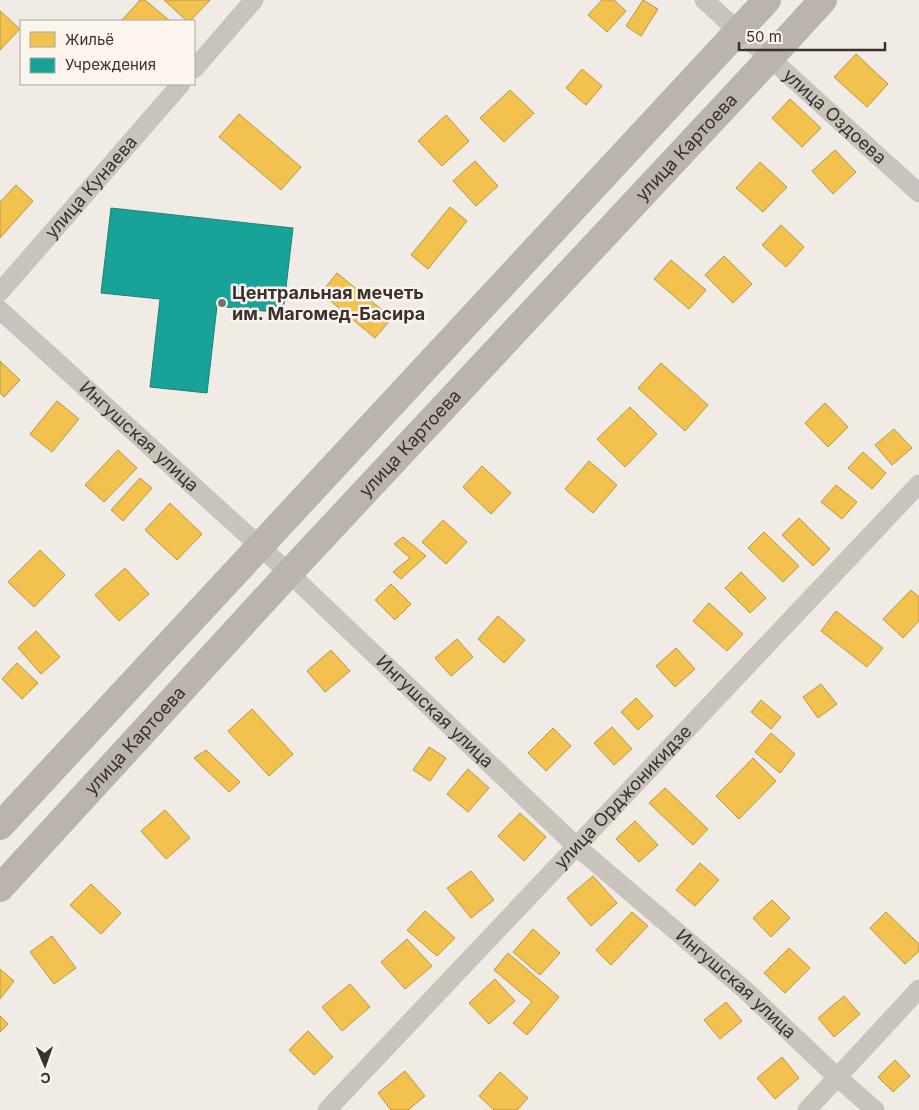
<svg xmlns="http://www.w3.org/2000/svg" width="919" height="1110" font-family="Inter,sans-serif">
<rect width="100%" height="100%" fill="#f0ebe5"/>
<path fill="#f2c14e" stroke="#bb9644" d="M140,0H145L170,21H123L122,20Z
M164,0H210L190,21H187Z
M602,0H614L626,11L607,32L588,15Z
M643,0L658,9L641,36L626,26Z
M0,11L20,29L0,50Z
M856,54L888,84L867,107L834,77Z
M582,69L602,86L586,105L566,88Z
M510,90L534,113L504,142L480,118Z
M790,99L821,128L802,147L772,118Z
M239,114L301,167L281,190L219,137Z
M446,115L469,141L442,166L418,141Z
M835,150L856,172L833,194L812,171Z
M475,161L498,186L476,206L453,181Z
M760,162L787,187L763,212L736,188Z
M16,185L33,201L0,238V202Z
M450,207L467,221L428,269L411,255Z
M781,225L804,247L786,267L762,245Z
M724,256L752,284L733,303L705,275Z
M671,260L706,290L689,309L654,279Z
M337,273L392,318L375,338L321,293Z
M0,361L20,380L4,397L0,393Z
M661,363L708,405L685,431L638,388Z
M57,401L79,419L52,452L30,434Z
M825,403L848,427L828,447L805,423Z
M630,407L657,434L625,467L597,439Z
M894,429L912,448L892,465L875,445Z
M118,450L137,468L104,502L85,485Z
M863,452L886,473L872,489L848,468Z
M589,461L617,485L593,513L565,489Z
M482,466L511,493L491,514L463,487Z
M140,478L152,488L123,521L111,510Z
M836,485L857,502L842,519L821,502Z
M170,503L202,534L177,560L145,530Z
M799,518L830,549L813,566L782,535Z
M443,520L467,542L446,564L422,542Z
M764,532L799,566L783,582L748,548Z
M403,537L426,556L401,579L393,572L410,558L394,544Z
M40,550L65,575L34,607L8,582Z
M125,568L149,594L119,621L95,595Z
M741,572L766,598L750,613L725,588Z
M391,584L411,604L395,620L375,600Z
M911,590L919,597V621L903,638L883,619Z
M709,603L743,634L727,651L693,621Z
M836,611L883,648L867,667L821,631Z
M498,616L525,640L504,663L478,639Z
M36,631L60,657L41,674L18,648Z
M457,639L473,657L451,676L435,658Z
M676,648L695,669L675,687L656,666Z
M331,650L350,671L325,692L307,671Z
M17,663L38,683L22,699L2,679Z
M821,684L837,704L818,718L803,697Z
M636,698L653,716L638,730L621,712Z
M761,700L781,717L771,729L751,712Z
M252,709L293,754L269,776L228,731Z
M612,727L632,749L614,765L594,743Z
M553,728L571,746L546,771L528,753Z
M771,733L795,754L780,773L755,752Z
M429,747L446,758L430,781L413,770Z
M206,750L240,782L229,792L194,758Z
M753,758L776,781L739,819L716,796Z
M468,769L489,788L468,812L447,794Z
M665,788L708,829L693,845L649,803Z
M165,810L190,838L166,859L141,831Z
M520,813L546,837L524,861L498,836Z
M635,821L658,845L639,862L616,839Z
M700,863L719,880L695,906L676,890Z
M471,871L494,900L471,918L447,888Z
M593,876L617,903L591,926L567,898Z
M91,884L121,913L101,934L70,905Z
M772,900L790,918L771,937L753,918Z
M425,911L455,938L437,956L407,930Z
M632,912L648,926L611,965L596,950Z
M886,912L919,944V951L905,964L870,928Z
M533,929L560,953L540,975L513,952Z
M52,936L76,968L54,984L30,952Z
M407,939L432,966L405,989L381,962Z
M789,948L810,968L785,993L764,973Z
M508,953L559,997L527,1035L513,1023L532,1002L494,970Z
M0,969L14,981L0,999Z
M495,979L515,1001L489,1024L469,1003Z
M350,984L370,1007L342,1031L322,1007Z
M844,996L860,1014L834,1037L818,1018Z
M726,1002L742,1021L720,1039L704,1020Z
M0,1016L8,1024L0,1032Z
M308,1031L333,1057L314,1075L289,1050Z
M782,1057L799,1078L775,1099L757,1078Z
M895,1060L910,1076L893,1092L878,1077Z
M405,1071L425,1096L408,1110H391L378,1093Z
M500,1072L528,1098L517,1110H494L479,1096Z"/>
<path fill="#17a398" stroke="#228077" d="M111,208L293,228L283,313L217,306L207,393L150,387L160,299L101,293Z"/>
<g fill="none" stroke-linecap="round" stroke-linejoin="round">
<g stroke="#c9c3be" stroke-width="19">
<path id="s1" d="M704,0L738,31L770,58L919,193"/>
<path d="M194,69L254,0"/>
<path id="s2" d="M0,292L181,84"/>
<path id="s3" d="M0,310L289,573L576,846L743,988L837,1077L875,1110"/>
<path id="s4" d="M327,1110L919,484"/>
<path d="M807,1110L919,989"/>
</g>
<g stroke="#bab3ae" stroke-width="28">
<path d="M0,826L767,0"/>
<path id="s5" d="M0,888L289,573L770,58L823,0"/>
</g>
</g>
<circle fill="#7a716c" stroke="#fbf5ee" stroke-width="2" cx="222" cy="303" r="5"/>
<g text-anchor="middle" stroke-width="5" stroke-linejoin="round" paint-order="stroke">
<g font-size="18" fill="#3b302b" stroke="#fbf5ee">
<text dy="6" stroke="none"><textPath href="#s1" startOffset="175">улица Оздоева</textPath></text>
<text dy="6" stroke="none"><textPath href="#s5" startOffset="1010">улица Картоева</textPath></text>
<text dy="6" stroke="none"><textPath href="#s2" startOffset="139">улица Кунаева</textPath></text>
<text dy="6" stroke="none"><textPath href="#s3" startOffset="188">Ингушская улица</textPath></text>
<text dy="6" stroke="none"><textPath href="#s5" startOffset="605">улица Картоева</textPath></text>
<text dy="6" stroke="none"><textPath href="#s3" startOffset="592">Ингушская улица</textPath></text>
<text dy="6" stroke="none"><textPath href="#s5" startOffset="200">улица Картоева</textPath></text>
<text dy="6" stroke="none"><textPath href="#s4" startOffset="431">улица Орджоникидзе</textPath></text>
<text dy="6" stroke="none"><textPath href="#s3" startOffset="998">Ингушская улица</textPath></text>
</g>
<g font-size="18" font-weight="bold" fill="#3b302b" stroke="#fbf5ee" text-anchor="start">
<text x="232" y="299">Центральная мечеть<tspan x="232" dy="21">им. Магомед-Басира</tspan></text>
</g>
</g>
<rect x="20" y="20" width="175" height="65" fill="#fbf5ee" stroke="#aea6a0"/>
<rect x="30" y="32" width="25" height="15" fill="#f2c14e" stroke="#aea6a0"/>
<text x="65" y="45" font-size="15" fill="#3b302b">Жильё</text>
<rect x="30" y="58" width="25" height="15" fill="#17a398" stroke="#aea6a0"/>
<text x="65" y="70" font-size="15" fill="#3b302b">Учреждения</text>
<g transform="translate(45 1065) rotate(178)" stroke="#fbf5ee" stroke-width="4" paint-order="stroke">
<path d="M0-4L9 19L0 12L-9 19Z" fill="#3b302b"/>
<text y="-8" font-size="14" font-weight="bold" text-anchor="middle" fill="#3b302b">С</text>
</g>
<path d="M739 42v8h146v-8" fill="none" stroke="#3b302b" stroke-width="2.5"/>
<text x="746" y="42" font-size="15" fill="#3b302b" stroke="#fbf5ee" stroke-width="4" paint-order="stroke">50 m</text>
</svg>
